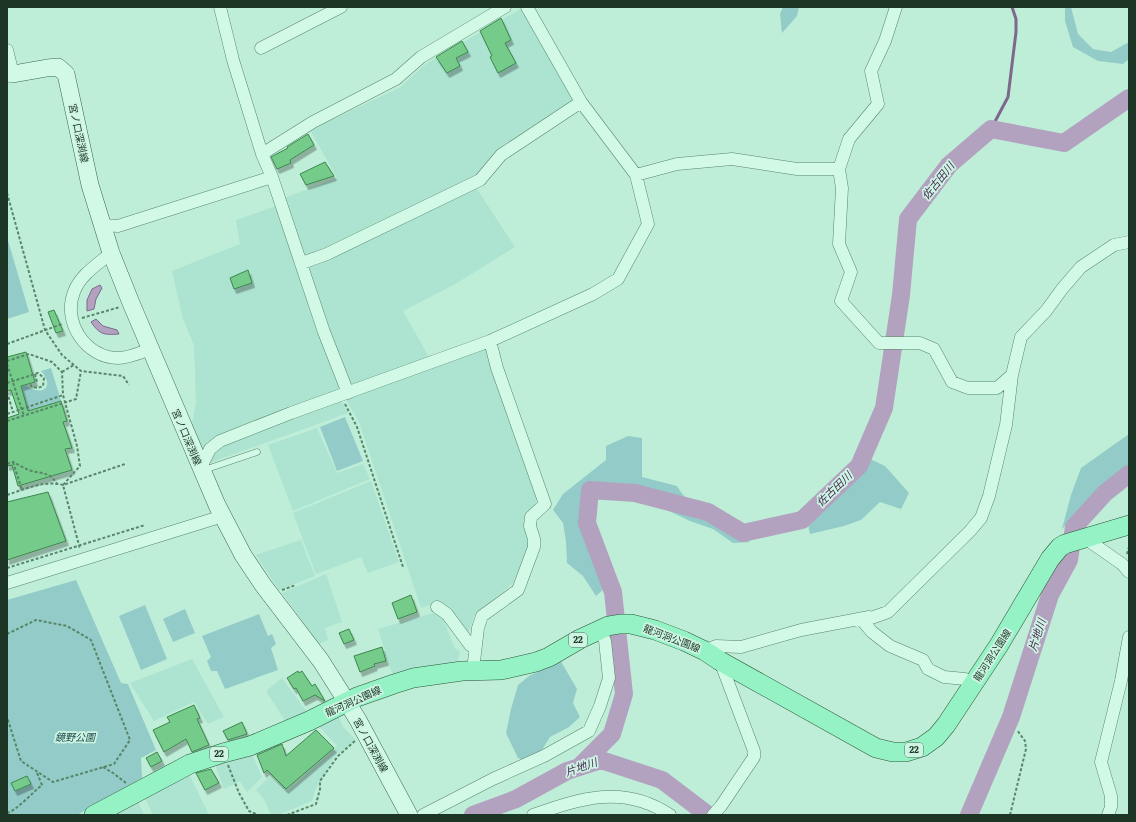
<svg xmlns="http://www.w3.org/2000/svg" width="1136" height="822" font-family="Literata,'Noto Sans JP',serif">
<defs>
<filter id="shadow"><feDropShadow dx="2.5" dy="4.5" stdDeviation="0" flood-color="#0004"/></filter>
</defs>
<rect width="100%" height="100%" fill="#bfeed8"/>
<path fill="#ace3d1" d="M524,7L577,100L477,176L304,259L282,199L337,178L310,130L399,88L427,63Z
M475,186L515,247L457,283L403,311L430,359L350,388L307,265Z
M276,206L343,390L203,454L192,424L196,403L194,345L183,319L172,271L240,244L236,220Z
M485,348L539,494L534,508L525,515L524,520L531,538L524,560L514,582L474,616L465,644L437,603L421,608L359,422L345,398Z
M340,399L348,413L207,464L220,444Z
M317,428L337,473L363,464L370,479L293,511L268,445Z
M371,481L399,562L368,573L361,557L316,574L293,513Z
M301,540L315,576L279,590L256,555Z
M326,574L342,622L325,628L328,640L319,644L282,593Z
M437,612L441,614L455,649L460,651L457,665L393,676L378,629Z
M192,659L224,717L208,724L194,702L154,721L130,683Z
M282,678L307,712L286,722L266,691Z
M337,712L343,727L356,740L335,756L316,788L312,801L278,815H271L265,801L256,790L270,776L288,791L337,746L315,722Z
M250,749L262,777L247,792L240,781L224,789L213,759Z
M188,772L209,815H153L143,794Z
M135,795L144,815H97Z"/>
<path fill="#93cbc8" d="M783,7H799L797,16L782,33L780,14Z
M1065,7H1071L1078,34L1093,49L1111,52L1129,42V59L1123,64L1098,61L1073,47L1065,21Z
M7,237L29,312L7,319Z
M51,368L61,401L28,411L21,387L26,385C28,387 32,389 35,390C50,393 50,380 41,371Z
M345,417L363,461L337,471L320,427Z
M1129,434V470L1091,498L1062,529L1071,495L1081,468Z
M628,436L642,438V477L677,486C695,516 723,524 750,542L733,543L713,529L690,521L667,510L652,500L626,494L604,491L589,497C585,526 590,555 607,578L604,589L596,596L583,576L567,563L566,541L563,523L553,510L563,494L606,460V446Z
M870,459L885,466L909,493L901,509L880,502L861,520L844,526L810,534L808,524L818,506L843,488Z
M76,580L121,683L128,684L156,750L141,758L142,778L77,815H7V600Z
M145,605L167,659L141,670L119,616Z
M185,609L195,633L173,642L163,619Z
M259,614L268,636L272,634L276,644L271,648L278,670L225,689L217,671H211L207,661L211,657L202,636Z
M559,658L577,689L573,703L580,717L569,727L550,737L533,764L518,758L506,733L511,709L518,685L529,676L547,667Z"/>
<path fill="#b2a2bf" stroke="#7e698d" d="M100,285L102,288L96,299L94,309L87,311V300L92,289Z
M96,319L103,326L117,330L119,334C104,335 100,335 91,322Z"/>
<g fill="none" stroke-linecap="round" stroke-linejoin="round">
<path stroke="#7e698d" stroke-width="3" d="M991,129L1008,97L1016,32V19L1012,7"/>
<path stroke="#b2a2bf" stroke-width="18" d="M579,767L612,734L624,694L613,592L587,523L590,490L635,493L708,512L743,533L802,520L859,466L884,408L901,295L908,219L949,165L991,129L1064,143L1129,98
M473,815L516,799L567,771L601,760L662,780L708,815
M969,815L1011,717L1050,595L1069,560L1074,527L1105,493L1129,474"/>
</g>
<path fill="#74cc8a" stroke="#3d854d" filter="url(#shadow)" d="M501,18L511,40L505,43L516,63L498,73L490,57L492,56L480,31Z
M462,41L468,52L456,58L460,66L447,73L436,57Z
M308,134L314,145L290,160L291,163L277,169L271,157L288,148L287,147Z
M325,162L334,176L306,185L300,174Z
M248,270L252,283L234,289L230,278Z
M54,310L63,331L56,333L48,312Z
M26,352L35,382L21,386L28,411L61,401L67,421L63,422L72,448L65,449L72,470L18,486L12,465L7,466V418L19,414L11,390L7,391V357Z
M48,492L66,541L7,560V502Z
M411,595L417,612L398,619L392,603Z
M349,629L354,640L344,644L339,633Z
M382,647L386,661L374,664L375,666L360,672L354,656Z
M298,671L299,673L302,671L312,686L315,684L325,701L315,695L303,701L296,688L294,689L287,678Z
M194,705L200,718L197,719L209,745L192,752L186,739L164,752L153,730L170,722L167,717Z
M242,722L247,734L228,740L223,731Z
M316,730L334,748L286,789L267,770L264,773L257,755L282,744L286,756Z
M157,752L162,761L151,767L146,758Z
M211,769L219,783L205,790L196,773Z
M27,776L31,784L15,791L11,783Z"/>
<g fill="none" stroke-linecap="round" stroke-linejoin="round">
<g stroke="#578668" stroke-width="7">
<path id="lane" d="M204,470L257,452"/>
</g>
<g stroke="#578668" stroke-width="13">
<path id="street" d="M220,7L233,60L262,154L272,177L324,332L348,393
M896,7L885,41L871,71L878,104L849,139L839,169L842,188L839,244L851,272L841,301L879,343H920L934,349L952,382L968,388H997L1012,375
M261,48L341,7
M7,50L13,74L7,76
M262,154L313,122L396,79L421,57L505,7
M636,175L677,164L732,159L797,169H839
M102,225L118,226L272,177
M111,253C98,264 80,275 74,292C62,322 86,358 118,358C129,358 140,353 150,349
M302,263L327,254L480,180L501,155L581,102
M202,470L203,463L210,449L220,441L291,413L490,341L593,294L618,279L648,224L636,175L581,102L527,7
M1087,537L1089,541L1122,564L1129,572
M7,583L223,516
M437,607L447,614L470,645L474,648
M861,619L872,632L890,646L923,660L928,669L944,677L965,679L974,683
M705,651L716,646L741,647L801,630L869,617L871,618L888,612L970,531L981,518L989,496L1006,425L1012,375L1021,337L1046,311L1062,289L1081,267L1114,245L1129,242
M473,670L478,628L482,616L518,590L534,547V539L530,526L531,517L545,504L497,368L490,341
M423,815L493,779L544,756L589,731L600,706L609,678L605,641L600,629
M533,815C581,798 624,784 670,815
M713,815L721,806L754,757V751L720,661
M1108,815L1111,807V796L1101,762L1121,681L1129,637"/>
</g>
<g stroke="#3b684a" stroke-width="18">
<path id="secondary" d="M13,74L47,68L58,67L66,74L90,185L111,253L131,303L217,505L243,555L263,585L321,661L340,691L358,720L409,815"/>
</g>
<g stroke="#2c5438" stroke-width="20">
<path id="primary" d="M94,815L190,764L223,753L250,746L309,721L357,697L394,684L413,678L462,671L501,670L536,662L549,657L580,639L608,626L620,624H631L655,630L684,641L705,651L720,661L876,748L893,752H906L922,747L936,737L946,725L999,645L1050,559L1060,547L1065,544L1129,525"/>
</g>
<path stroke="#578668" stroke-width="2" stroke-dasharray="3 2" stroke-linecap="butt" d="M7,193L45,330L62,355L81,371L123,376L129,385
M82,318L120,307
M7,344L62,324
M7,361L29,354L52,362L62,372L63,395L77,446L80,466L63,485L80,549
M7,364L24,416
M62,372L74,365
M35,374L37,382
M7,383L38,373L44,378L43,386L38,388L32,387L30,384
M7,392L13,412
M345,404L357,427L403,567
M7,414L63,395
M7,421L76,399L81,371
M13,462L22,490
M7,464L13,462C19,465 25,469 32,471C43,474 50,472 57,484
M7,495C25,489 44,480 63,485L125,464
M1127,554L1129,547
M7,568L145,525
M282,590L296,585
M7,634L36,620L67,626L91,640L130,740L114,764L53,782L21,761L7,717
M228,765L239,793L249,811L258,815
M103,767L113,773L126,783
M7,813C16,811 33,792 42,785L37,773
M287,815L316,804L320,789V781L338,756L356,740
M1010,815L1026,749L1025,741L1017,730"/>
<use href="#lane" stroke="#d2f9e6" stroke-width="6"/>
<use href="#street" stroke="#d2f9e6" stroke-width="12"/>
<use href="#secondary" stroke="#d2f9e6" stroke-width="17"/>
<use href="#primary" stroke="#95f2c5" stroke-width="19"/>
</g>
<g text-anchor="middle" stroke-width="3.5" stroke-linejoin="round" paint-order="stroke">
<g fill="#cef5e3" stroke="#516f5d" stroke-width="1">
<rect x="569" y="633" width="18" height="14" rx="3"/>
<rect x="905" y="743" width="18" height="14" rx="3"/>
<rect x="210" y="747" width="18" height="14" rx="3"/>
</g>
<g font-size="9" font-weight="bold" fill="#1c3524">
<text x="578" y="643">22</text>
<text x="914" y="753">22</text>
<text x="219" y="757">22</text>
</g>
<g font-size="10" fill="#1c3524" stroke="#cef5e3">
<text transform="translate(79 133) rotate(78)" y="4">宮ノ口深渕線</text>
<text transform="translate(187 437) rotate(67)" y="4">宮ノ口深渕線</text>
<text transform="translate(672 638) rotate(21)" y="4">龍河洞公園線</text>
<text transform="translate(992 655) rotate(-57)" y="4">龍河洞公園線</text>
<text transform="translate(353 701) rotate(-24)" y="4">龍河洞公園線</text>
<text transform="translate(371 745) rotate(61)" y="4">宮ノ口深渕線</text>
</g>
<g font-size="10" font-style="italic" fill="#224e52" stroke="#cef5e3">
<text x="75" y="741">鏡野公園</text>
</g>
<g font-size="11" font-style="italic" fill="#4b2b55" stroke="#cef5e3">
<text transform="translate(938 181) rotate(-51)" y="4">佐古田川</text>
<text transform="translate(834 489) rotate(-44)" y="4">佐古田川</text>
<text transform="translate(1037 635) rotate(-72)" y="4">片地川</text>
<text transform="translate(581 767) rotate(-19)" y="4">片地川</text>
</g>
</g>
<rect width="1136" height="822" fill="none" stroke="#1c3524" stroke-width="16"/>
</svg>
